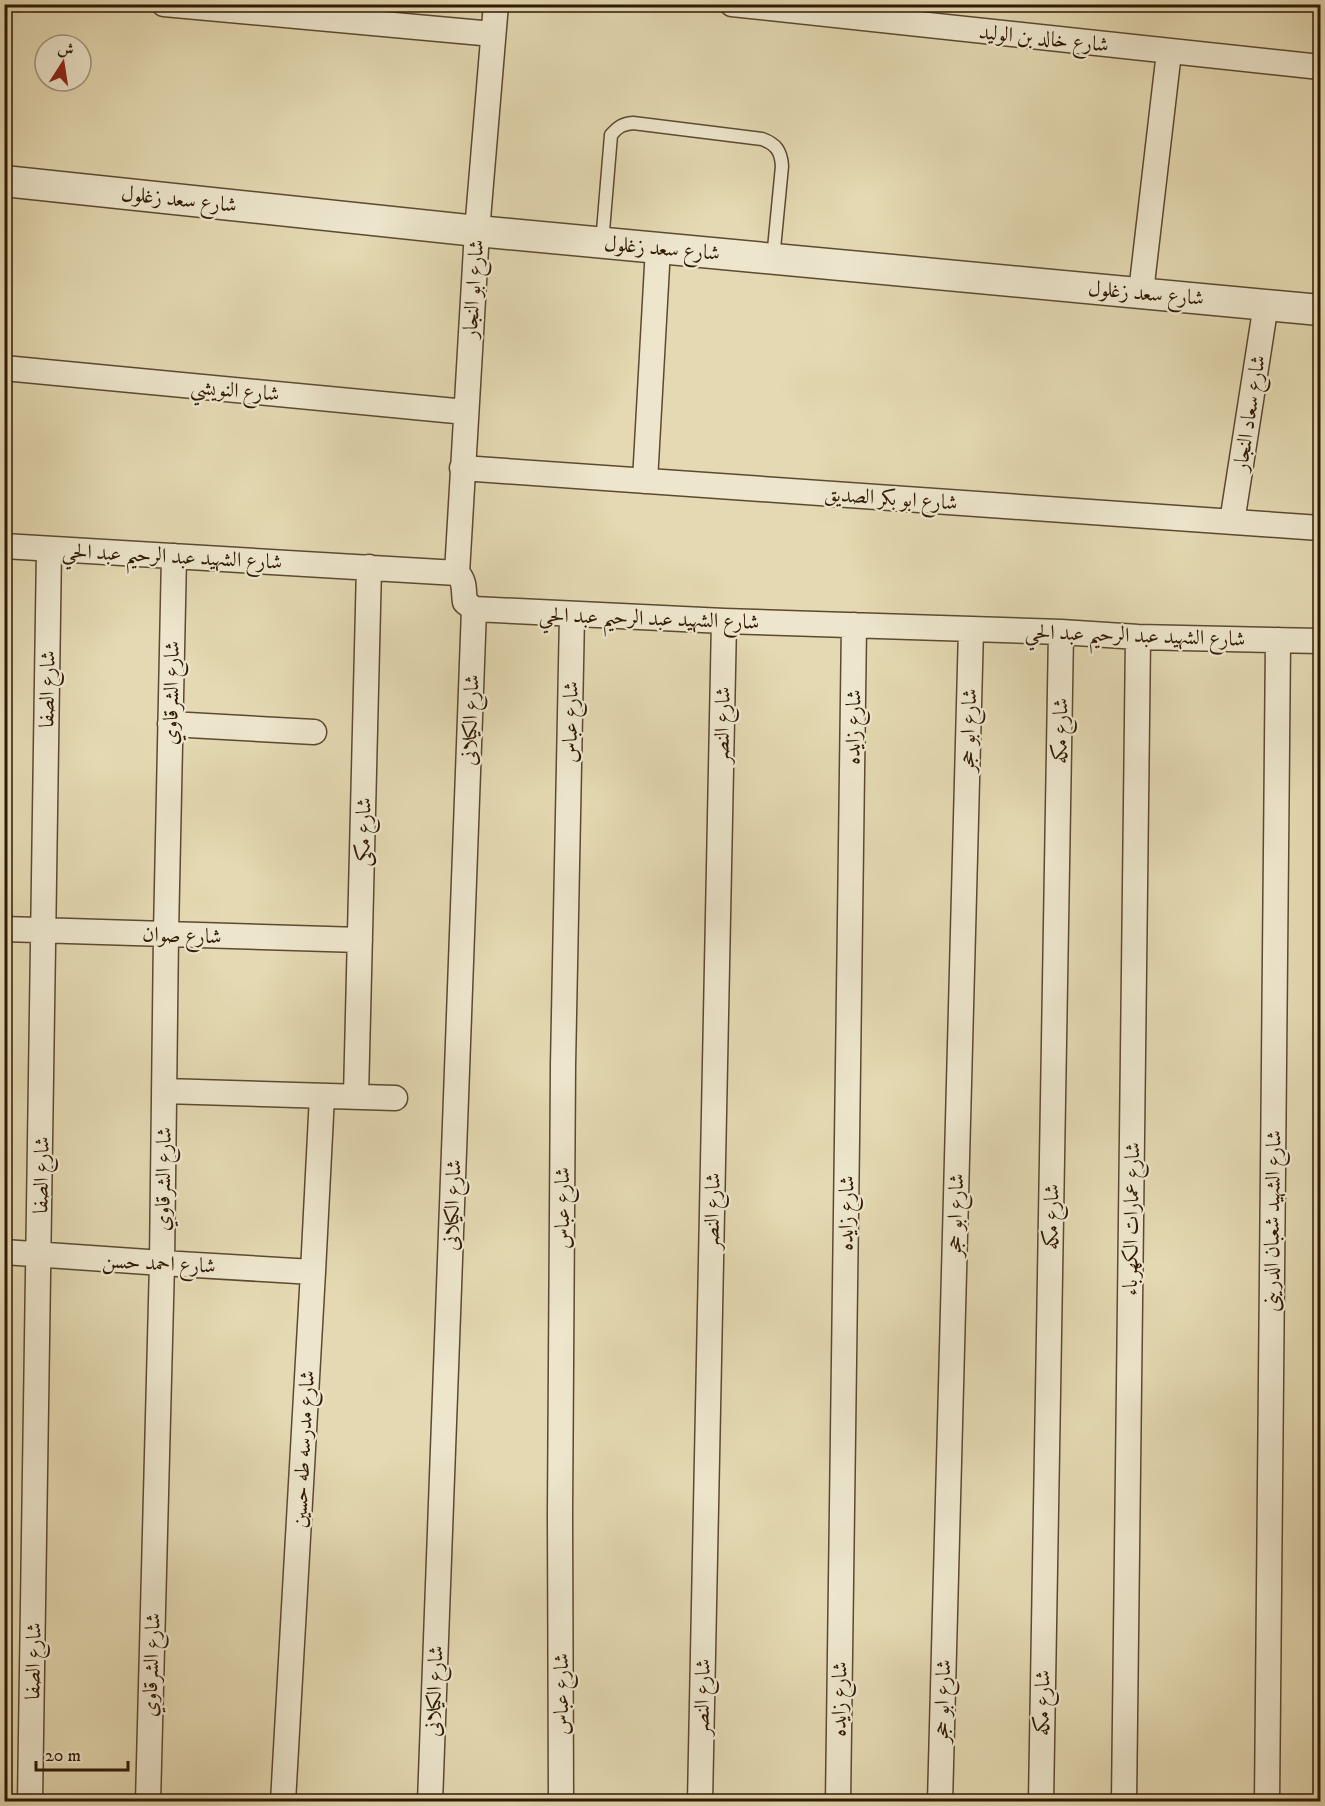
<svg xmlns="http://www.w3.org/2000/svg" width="1325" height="1806" font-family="'IM FELL DW Pica',Amiri,serif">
<rect width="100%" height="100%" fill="#e4d9b2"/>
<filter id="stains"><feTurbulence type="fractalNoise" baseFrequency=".00333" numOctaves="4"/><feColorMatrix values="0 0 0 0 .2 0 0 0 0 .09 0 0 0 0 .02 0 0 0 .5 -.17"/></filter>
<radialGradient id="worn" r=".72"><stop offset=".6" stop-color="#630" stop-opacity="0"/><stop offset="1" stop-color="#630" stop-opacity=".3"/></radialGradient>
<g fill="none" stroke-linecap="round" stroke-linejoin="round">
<g stroke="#5d4930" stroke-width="15">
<path id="service" d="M602,243L611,135C618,127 622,124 633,123L762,139C776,144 781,151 782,166L773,259"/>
</g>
<g stroke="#5d4930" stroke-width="27">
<path id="minor" d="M164,4L493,34
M732,4L1320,67
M1141,292L1169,52
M4,368L466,412
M462,468L1320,528
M645,481L658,248
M1232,522L1266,304
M4,546L457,573C466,582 463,591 465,602L474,609L724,621L1061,632L1138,637L1320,641
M457,573L477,231L496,4
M170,724L314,732
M4,929L360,940
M164,1091L395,1098
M356,1096L369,567
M4,1252L162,1263L313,1272
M30,1802L49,549
M148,1802L162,1263L166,934L174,556
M283,1802L313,1272L322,1096
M430,1802L474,609
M561,1802L560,1514L563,1065L572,615
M700,1802L724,621
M838,1802L854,625
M940,1802L971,629
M1041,1802L1061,632
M1124,1802L1138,637
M1267,1802L1278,640"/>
</g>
<g stroke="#5d4930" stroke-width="33">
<path id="tertiary" d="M4,181L477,231L1320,310"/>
</g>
<use href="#service" stroke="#ede6cd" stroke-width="12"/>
<use href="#minor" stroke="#ede6cd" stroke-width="24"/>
<use href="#tertiary" stroke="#ede6cd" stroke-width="30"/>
</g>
<g text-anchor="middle" stroke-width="4.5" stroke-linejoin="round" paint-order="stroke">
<g font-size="21" fill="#301904" stroke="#ede6cd">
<text transform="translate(1044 38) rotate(6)" y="7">شارع خالد بن الوليد</text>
<text transform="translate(179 199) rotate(6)" y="7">شارع سعد زغلول</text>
<text transform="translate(662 248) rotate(5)" y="7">شارع سعد زغلول</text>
<text transform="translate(473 289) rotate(-86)" y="7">شارع ابو النجار</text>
<text transform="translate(1146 293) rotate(5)" y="7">شارع سعد زغلول</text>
<text transform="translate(235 390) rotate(5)" y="7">شارع النويشي</text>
<text transform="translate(1249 413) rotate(-81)" y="7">شارع سعاد النجار</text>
<text transform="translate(891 498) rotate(4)" y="7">شارع ابو بكر الصديق</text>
<text transform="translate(172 556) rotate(3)" y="7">شارع الشهيد عبد الرحيم عبد الحي</text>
<text transform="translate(649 618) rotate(2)" y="7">شارع الشهيد عبد الرحيم عبد الحي</text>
<text transform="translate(1135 635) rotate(2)" y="7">شارع الشهيد عبد الرحيم عبد الحي</text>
<text transform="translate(47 689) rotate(-89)" y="7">شارع الصفا</text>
<text transform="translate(171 693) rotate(-89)" y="7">شارع الشرقاوي</text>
<text transform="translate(470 720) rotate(-88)" y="7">شارع الكيلانى</text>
<text transform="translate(570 722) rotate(-89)" y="7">شارع عباس</text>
<text transform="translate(722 725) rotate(-89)" y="7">شارع النصر</text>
<text transform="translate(853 727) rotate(-89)" y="7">شارع زايده</text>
<text transform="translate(968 730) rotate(-88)" y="7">شارع ابو حجر</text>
<text transform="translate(1060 731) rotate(-89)" y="7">شارع مكه</text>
<text transform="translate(363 832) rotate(-89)" y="7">شارع مكى</text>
<text transform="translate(182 935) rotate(2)" y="7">شارع صوان</text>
<text transform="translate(41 1175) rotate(-89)" y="7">شارع الصفا</text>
<text transform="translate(163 1179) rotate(-89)" y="7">شارع الشرقاوي</text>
<text transform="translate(452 1205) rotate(-88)" y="7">شارع الكيلانى</text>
<text transform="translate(562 1208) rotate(-90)" y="7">شارع عباس</text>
<text transform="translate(712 1211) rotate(-89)" y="7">شارع النصر</text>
<text transform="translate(846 1213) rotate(-89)" y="7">شارع زايده</text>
<text transform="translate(955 1215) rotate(-88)" y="7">شارع ابو حجر</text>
<text transform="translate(1051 1217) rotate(-89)" y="7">شارع مكه</text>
<text transform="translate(1131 1219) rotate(-89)" y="7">شارع عمارات الكهرباء</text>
<text transform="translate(1272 1221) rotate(-89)" y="7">شارع الشهيد شعبان الدرينى</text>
<text transform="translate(159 1263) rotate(3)" y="7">شارع احمد حسن</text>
<text transform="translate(303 1449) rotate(-87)" y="7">شارع مدرسه طه حسين</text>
<text transform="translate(33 1661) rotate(-89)" y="7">شارع الصفا</text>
<text transform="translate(151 1665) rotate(-88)" y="7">شارع الشرقاوي</text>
<text transform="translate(434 1691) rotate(-88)" y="7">شارع الكيلانى</text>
<text transform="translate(561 1694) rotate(-90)" y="7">شارع عباس</text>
<text transform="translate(702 1697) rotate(-89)" y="7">شارع النصر</text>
<text transform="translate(839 1699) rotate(-89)" y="7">شارع زايده</text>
<text transform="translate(942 1701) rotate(-88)" y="7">شارع ابو حجر</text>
<text transform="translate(1042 1703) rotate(-89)" y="7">شارع مكه</text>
</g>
</g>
<rect width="1325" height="1806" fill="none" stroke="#e4d9b2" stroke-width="24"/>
<rect x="6" y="6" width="1313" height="1794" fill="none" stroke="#301904" stroke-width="3"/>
<rect x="12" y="12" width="1301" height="1782" fill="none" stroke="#301904" stroke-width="1.5"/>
<g transform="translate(63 63) rotate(12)"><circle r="28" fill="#ede6cd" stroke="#a1947d" stroke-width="1.5"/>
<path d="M0-4.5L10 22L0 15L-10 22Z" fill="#8f2418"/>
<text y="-9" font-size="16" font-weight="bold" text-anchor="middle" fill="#301904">ش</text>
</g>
<path d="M36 1761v9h92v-9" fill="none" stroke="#301904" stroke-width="3"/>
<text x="45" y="1761" font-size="18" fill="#301904" stroke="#ede6cd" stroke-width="4.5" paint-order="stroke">20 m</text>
<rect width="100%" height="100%" filter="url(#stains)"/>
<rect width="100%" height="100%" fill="url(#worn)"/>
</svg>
